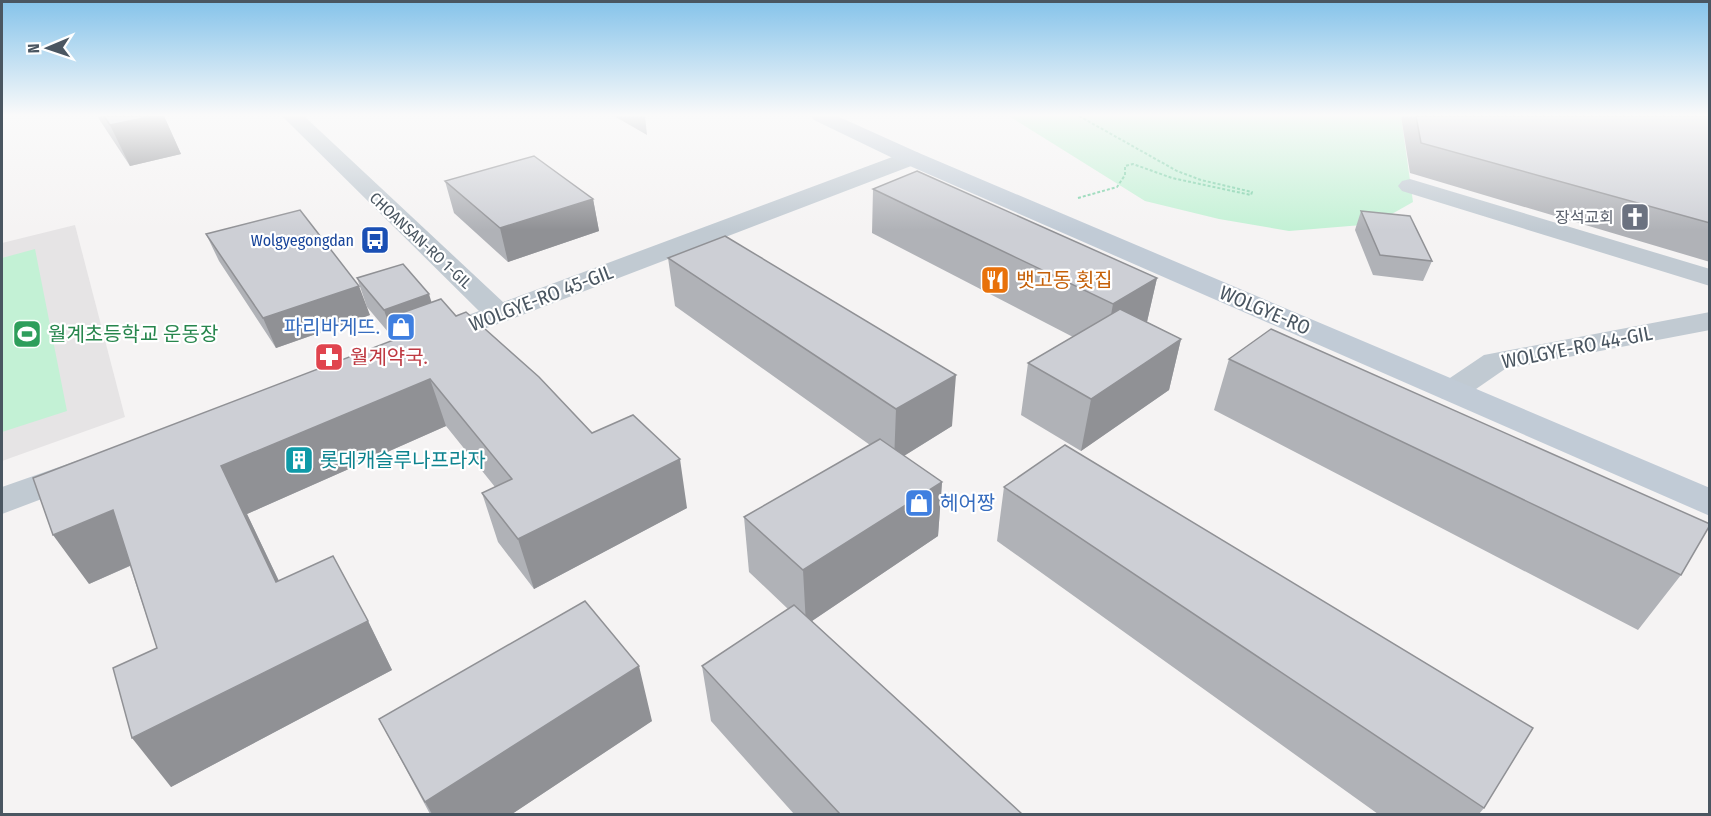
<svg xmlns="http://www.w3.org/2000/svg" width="1711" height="816" font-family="'Fira Sans Condensed','Noto Sans KR',sans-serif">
<rect width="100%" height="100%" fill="#f5f3f3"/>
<path fill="#e6e4e5" d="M75,225L125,417L2,461V243Z"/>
<path fill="#c3f1d5" d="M1009,116H1401L1413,202L1374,224L1289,231L1219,219L1145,201Z
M35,249L67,411L2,432V258Z"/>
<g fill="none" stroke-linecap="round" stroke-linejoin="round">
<path stroke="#7ad0a6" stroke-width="2" stroke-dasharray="3 2" stroke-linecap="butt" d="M1078,198L1117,187L1125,175V166L1133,164L1172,178L1251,195L1252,192L1201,180L1177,171L1079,116"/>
<path fill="#c1cad2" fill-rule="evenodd" d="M282,116H304L503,302L903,153L911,151L919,153L922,158L919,163L509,320L436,346L425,343L421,337L425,331L479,311Z
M1410,179L1710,269V286L1402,191L1398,186L1402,181Z
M1710,312V330L1505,369L1463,398L1452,401L1441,398L1436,391L1441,384L1484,355Z
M79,460L92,464L97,472L92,480L2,514V487Z"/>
<path fill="#c1cbd6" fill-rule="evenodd" d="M811,116H837L919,153L1710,488V516L903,163L814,120Z"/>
</g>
<path fill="#b0b2b7" d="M97,116H164L181,154L130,166Z
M614,116H645L647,135Z
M1401,116H1710V262L1410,173Z
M445,181L593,199L599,231L508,262L454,213Z
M873,189L1157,278L1147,322L1181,339L1169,390L1081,451L1021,415L1028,363L1073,337L872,233Z
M1361,211L1432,261L1423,281L1373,275L1355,230Z
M206,234L370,315L276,348L219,261Z
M668,258L952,426L904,456L942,482L938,536L812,621L1022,814H794L711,721L702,666L788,609L749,572L744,517L870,445L675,306Z
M357,278L431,302L456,316L592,433L687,508L534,589L498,542L482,493L495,487L446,426L247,514L279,581L368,621L392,670L171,787L157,648L130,566L89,584L394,339L367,307Z
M1229,359L1681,575L1638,630L1214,410Z
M1004,487L1484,808L1479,814H1378L997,541Z
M379,719L652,721L512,814H430Z"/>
<path fill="#909195" d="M153,116H164L181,154L130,166L110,125Z
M593,199L599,231L508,262L500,228Z
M1157,278L1146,326L1104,353L1113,304Z
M359,286L370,315L276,348L263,318Z
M429,294L438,323L396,315L404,336L394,339L384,310Z
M1181,339L1169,390L1081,451L1091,399Z
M956,375L952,426L894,462L896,409Z
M430,379L446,426L247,514L303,632L276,582L221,466Z
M680,459L687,508L534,589L518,539Z
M942,482L938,536L806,625L803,570Z
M113,510L145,559L89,584L53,535Z
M368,621L392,670L171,787L132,738Z
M639,666L652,721L512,814H432L425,802Z"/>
<path fill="#cdcfd5" stroke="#909195" stroke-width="1.5" d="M104,116H153L110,125Z
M1416,116H1710V223L1421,143Z
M534,156L593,199L500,228L445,181Z
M917,171L1157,278L1113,304L873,189Z
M300,210L359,286L263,318L206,234Z
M1361,211L1410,216L1432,261L1380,255Z
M725,236L956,375L896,409L668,258Z
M403,264L429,294L384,310L357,278Z
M441,299L456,316L466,312L539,377L592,433L633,415L680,459L518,539L482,493L512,479L430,379L221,466L276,582L333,556L368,621L132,738L113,668L157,648L113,510L53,535L33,478L412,333L396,315Z
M1120,309L1181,339L1091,399L1028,363Z
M1271,329L1710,524V525L1681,575L1229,359Z
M880,439L942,482L803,570L744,517Z
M1065,445L1533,728L1484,808L1004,487Z
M585,601L639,666L425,802L379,719Z
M794,605L1022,814H840L702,666Z"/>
<linearGradient id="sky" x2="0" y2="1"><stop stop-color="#85c3ea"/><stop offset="0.5" stop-color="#fafafa"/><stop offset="1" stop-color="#fafafa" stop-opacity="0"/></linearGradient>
<rect width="1711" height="230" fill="url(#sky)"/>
<defs>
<g id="church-square" transform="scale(1.5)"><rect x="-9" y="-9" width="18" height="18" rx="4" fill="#6b7280" stroke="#fff"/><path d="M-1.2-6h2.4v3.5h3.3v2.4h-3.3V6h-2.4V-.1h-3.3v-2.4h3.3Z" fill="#fff"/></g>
<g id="bus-square" transform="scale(1.5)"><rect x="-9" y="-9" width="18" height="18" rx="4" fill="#1a4fb4" stroke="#fff"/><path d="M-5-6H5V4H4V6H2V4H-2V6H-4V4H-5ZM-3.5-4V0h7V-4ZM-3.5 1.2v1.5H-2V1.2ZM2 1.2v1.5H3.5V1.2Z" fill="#fff"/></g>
<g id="restaurant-square" transform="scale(1.5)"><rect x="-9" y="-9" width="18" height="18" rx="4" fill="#e8710a" stroke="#fff"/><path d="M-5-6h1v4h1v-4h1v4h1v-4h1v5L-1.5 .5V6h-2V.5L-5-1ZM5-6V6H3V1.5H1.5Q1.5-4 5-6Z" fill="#fff"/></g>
<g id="shop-square" transform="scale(1.5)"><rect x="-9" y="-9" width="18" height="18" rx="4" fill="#3f7fe0" stroke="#fff"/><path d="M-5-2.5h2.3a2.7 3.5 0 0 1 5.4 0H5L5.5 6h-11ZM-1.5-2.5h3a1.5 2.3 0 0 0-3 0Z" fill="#fff"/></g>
<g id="stadium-square" transform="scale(1.5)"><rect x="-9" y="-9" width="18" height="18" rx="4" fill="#2e9e5b" stroke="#fff"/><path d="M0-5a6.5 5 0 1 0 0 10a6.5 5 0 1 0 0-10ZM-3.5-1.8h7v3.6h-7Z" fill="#fff"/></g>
<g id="pharmacy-square" transform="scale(1.5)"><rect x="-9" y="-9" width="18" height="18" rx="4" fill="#e0444e" stroke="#fff"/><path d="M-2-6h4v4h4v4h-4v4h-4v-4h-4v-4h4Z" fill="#fff"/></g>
<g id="building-square" transform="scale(1.5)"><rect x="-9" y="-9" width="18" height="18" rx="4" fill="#0f9aa8" stroke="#fff"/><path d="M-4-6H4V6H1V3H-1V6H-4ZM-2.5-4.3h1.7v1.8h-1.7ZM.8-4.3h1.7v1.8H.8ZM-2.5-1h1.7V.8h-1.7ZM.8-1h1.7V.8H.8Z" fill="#fff"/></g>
</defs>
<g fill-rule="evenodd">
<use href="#church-square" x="1635" y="217"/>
<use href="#bus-square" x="375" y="240"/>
<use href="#restaurant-square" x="995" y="280"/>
<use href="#shop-square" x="401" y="327"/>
<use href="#stadium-square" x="27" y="334"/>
<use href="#pharmacy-square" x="329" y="357"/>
<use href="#building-square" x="299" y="460"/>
<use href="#shop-square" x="919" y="503"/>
</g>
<g text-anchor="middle" stroke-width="4.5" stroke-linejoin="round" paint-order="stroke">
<g font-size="16" fill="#5b616d" stroke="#fff" text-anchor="end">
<text x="1614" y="223">장석교회</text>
</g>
<g font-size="16" fill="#164399" stroke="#fff" text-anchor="end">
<text x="354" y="246">Wolgyegongdan</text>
</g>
<g font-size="16" fill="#4a5661" stroke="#fff">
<text transform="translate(421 240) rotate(43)" y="6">CHOANSAN-RO 1-GIL</text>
</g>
<g font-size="20" fill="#c56008" stroke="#fff" text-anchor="start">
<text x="1016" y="287">뱃고동 횟집</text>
</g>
<g font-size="20" fill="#4a5661" stroke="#fff">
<text transform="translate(541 298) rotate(-21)" y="7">WOLGYE-RO 45-GIL</text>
<text transform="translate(1265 310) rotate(23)" y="7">WOLGYE-RO</text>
<text transform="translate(1577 347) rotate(-11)" y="7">WOLGYE-RO 44-GIL</text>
</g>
<g font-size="20" fill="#366cbe" stroke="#fff" text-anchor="end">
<text x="380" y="334">파리바게뜨.</text>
<text x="940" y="510" text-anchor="start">헤어짱</text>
</g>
<g font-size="20" fill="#27864d" stroke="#fff" text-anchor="start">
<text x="48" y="341">월계초등학교 운동장</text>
</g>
<g font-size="20" fill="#be3a42" stroke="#fff" text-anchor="start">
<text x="350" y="364">월계약국.</text>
</g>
<g font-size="20" fill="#0d838f" stroke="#fff" text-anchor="start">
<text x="320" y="467">롯데캐슬루나프라자</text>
</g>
</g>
<rect width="1711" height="816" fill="none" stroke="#4a5661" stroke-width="6"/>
<g transform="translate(48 48) rotate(268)" stroke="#ffffff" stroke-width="4.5" paint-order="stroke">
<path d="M0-4.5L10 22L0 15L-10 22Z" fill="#4a5661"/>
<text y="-9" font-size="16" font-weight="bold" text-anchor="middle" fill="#4a5661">N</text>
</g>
</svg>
